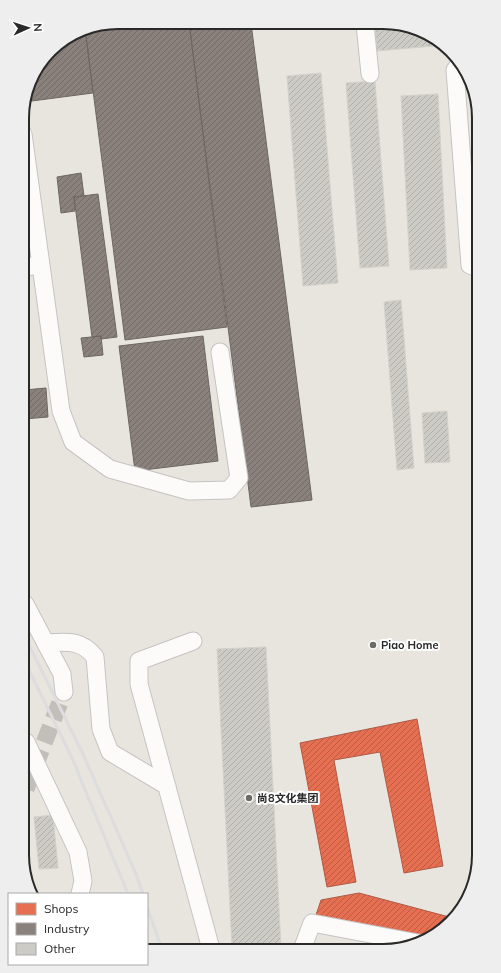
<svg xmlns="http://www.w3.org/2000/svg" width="501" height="973" font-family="Mulish,'Noto Sans SC',sans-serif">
<defs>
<pattern id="shops-hatch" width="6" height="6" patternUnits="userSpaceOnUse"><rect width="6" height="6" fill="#e76f51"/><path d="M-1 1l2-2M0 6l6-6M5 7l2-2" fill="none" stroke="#bb5b43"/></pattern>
<pattern id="industry-hatch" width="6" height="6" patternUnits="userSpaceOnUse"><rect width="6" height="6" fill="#8a817c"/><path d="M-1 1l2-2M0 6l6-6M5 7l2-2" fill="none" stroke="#716a66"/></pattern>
<pattern id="building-hatch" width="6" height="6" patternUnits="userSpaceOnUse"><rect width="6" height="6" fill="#cdcbc5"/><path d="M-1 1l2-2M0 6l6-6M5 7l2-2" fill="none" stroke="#b0aea9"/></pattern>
</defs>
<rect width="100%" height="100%" fill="#e8e5de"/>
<path fill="url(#shops-hatch)" stroke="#ae5a45" d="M417,719L443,866L404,873L380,752L334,760L356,882L327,887L300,743Z
M359,893L453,918L422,941L315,918L321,900Z"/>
<path fill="url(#industry-hatch)" stroke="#6d6763" d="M118,22H189L227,327L125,340L85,28Z
M189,22L251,23L312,500L251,507Z
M85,28L93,93L24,102L32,75L54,46L81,29Z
M81,173L84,196L74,197L75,211L61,213L57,177Z
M98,194L117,337L101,339V336L92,337L74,197Z
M101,336L103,355L84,357L81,338Z
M203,336L218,461L135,471L119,346Z
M46,388L48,417L24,419V390Z"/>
<path fill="url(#building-hatch)" stroke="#d3d1cb" d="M375,24H402L445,45L377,51Z
M321,73L338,283L303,286L287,76Z
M375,81L389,266L360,268L346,83Z
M438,94L447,268L410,270L401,96Z
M401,300L414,468L397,470L384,302Z
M447,411L450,462L425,463L422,413Z
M266,647L281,947L232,948L217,649Z
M53,815L58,868L39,869L34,817Z"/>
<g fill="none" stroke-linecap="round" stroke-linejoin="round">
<path stroke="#c2bfba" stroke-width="17" stroke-dasharray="17 8" stroke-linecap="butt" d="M26,789L64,692"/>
<g stroke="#c5c4c4" stroke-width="19">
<path id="minor" d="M365,24L370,74
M459,65L455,70L470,265L475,267
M23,134L61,411L73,442L110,469L189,491L229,490L239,478L220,352
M24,267L41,265
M25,604L62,674L64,692
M193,641L139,661V684L211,949
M46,643C66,642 81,639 95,657L101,729L110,752L167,786
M26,742L78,852L83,881L80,894
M303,947L312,923L418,943"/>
</g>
<use href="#minor" stroke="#fcfbfa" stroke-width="17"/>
<path stroke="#dddcde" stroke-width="3" d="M26,639L83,754L136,874L143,894
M26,664L72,758L128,894
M147,907L162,949
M147,948L148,950"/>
</g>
<g fill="#6c6b68" stroke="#fff" stroke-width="1.5">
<circle cx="373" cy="645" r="4"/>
<circle cx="249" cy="798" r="4"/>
</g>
<g text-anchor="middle" stroke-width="4" stroke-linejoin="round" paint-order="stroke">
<g font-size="11" font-weight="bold" fill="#292929" stroke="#fff" text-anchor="start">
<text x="381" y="649">Piao Home</text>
<text x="257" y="802">尚8文化集团</text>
</g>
</g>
<path d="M0 0H501V973H0ZM118 29H383A89 89 0 0 1 472 118V855A89 89 0 0 1 383 944H118A89 89 0 0 1 29 855V118A89 89 0 0 1 118 29Z" fill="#eee" fill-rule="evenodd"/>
<path fill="none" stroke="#292929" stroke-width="2" d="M118 29H383A89 89 0 0 1 472 118V855A89 89 0 0 1 383 944H118A89 89 0 0 1 29 855V118A89 89 0 0 1 118 29Z"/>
<rect x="8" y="893" width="140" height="72" fill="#ffffff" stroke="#a9a9a9"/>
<rect x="16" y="903" width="20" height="12" fill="#e76f51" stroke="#a9a9a9"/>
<text x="44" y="913" font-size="12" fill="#292929">Shops</text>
<rect x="16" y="923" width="20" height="12" fill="#8a817c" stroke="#a9a9a9"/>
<text x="44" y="933" font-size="12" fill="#292929">Industry</text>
<rect x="16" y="943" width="20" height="12" fill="#cdcbc5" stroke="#a9a9a9"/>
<text x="44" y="953" font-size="12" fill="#292929">Other</text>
<g transform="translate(28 28) rotate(87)" stroke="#ffffff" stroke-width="3" paint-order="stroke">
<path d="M0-3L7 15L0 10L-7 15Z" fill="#292929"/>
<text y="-6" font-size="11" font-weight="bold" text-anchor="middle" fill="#292929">N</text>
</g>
</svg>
